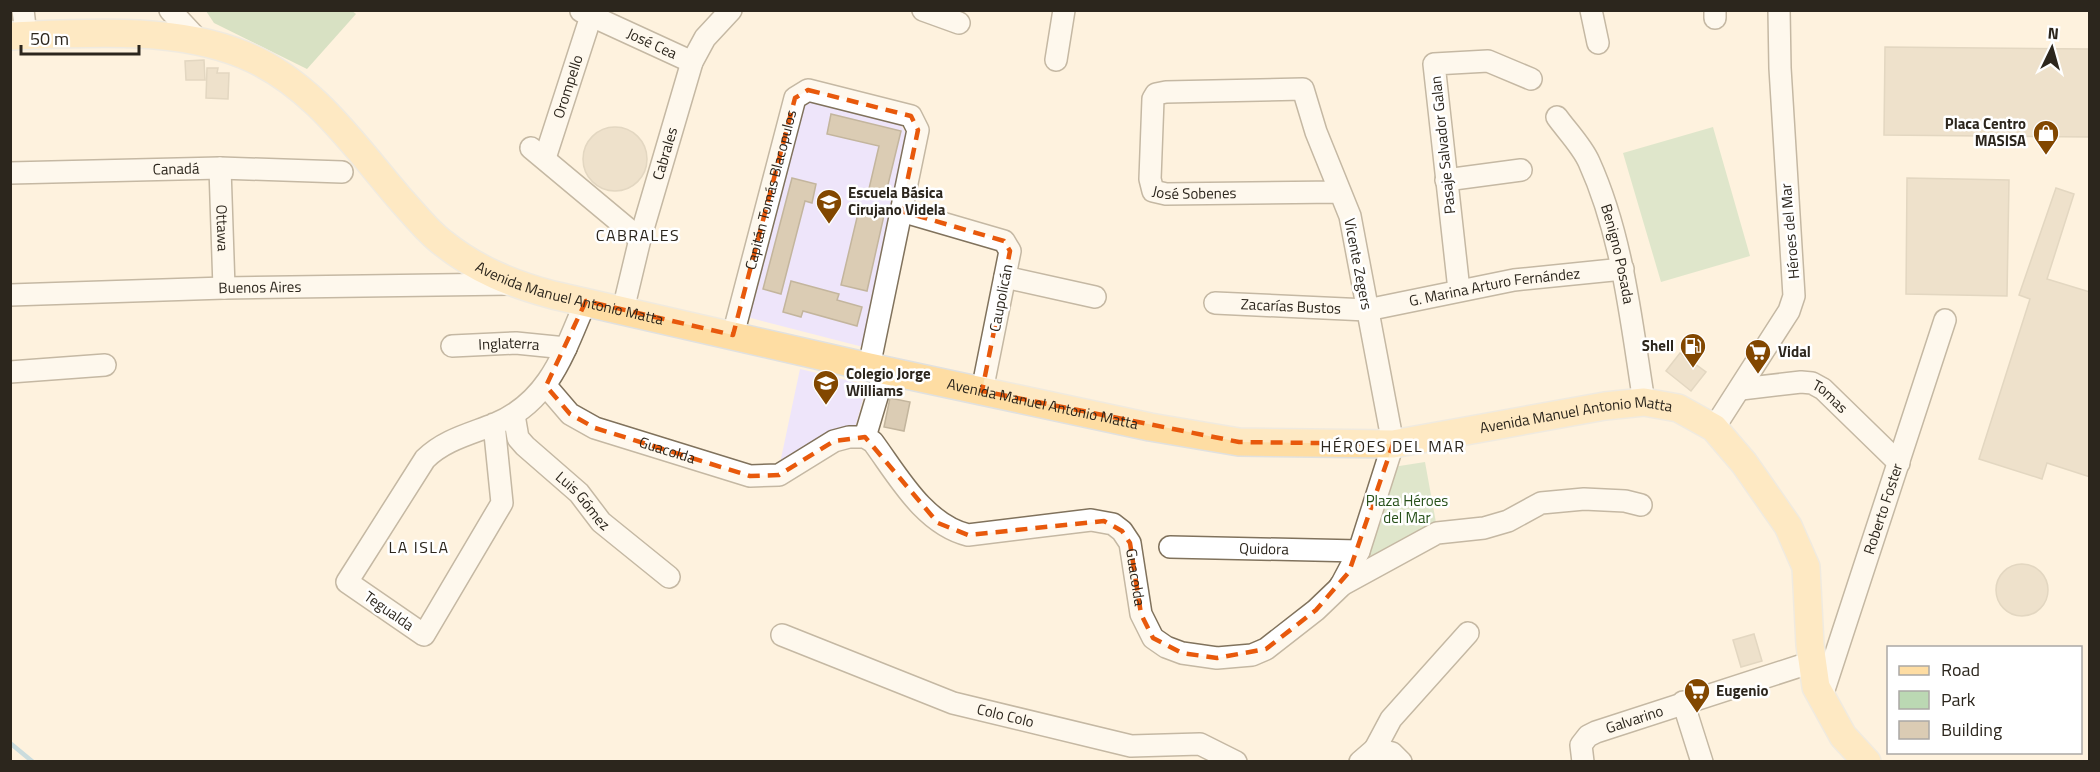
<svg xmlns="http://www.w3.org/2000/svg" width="2100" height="772" font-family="'Titillium Web',sans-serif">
<rect width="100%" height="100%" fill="#fef2de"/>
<path fill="#eee5fa" d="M812,101L898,121L906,133L863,347L747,317L802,105Z
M800,369L867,385L855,428L779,468Z"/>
<path fill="#bbd8b3" d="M1713,127L1750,256L1661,282L1623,153Z
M1425,462L1437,528L1358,569L1393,467Z"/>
<path fill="#abcca2" d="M351,10L356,14L307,69L214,23L206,11Z"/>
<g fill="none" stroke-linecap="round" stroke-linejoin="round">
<path stroke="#8dc0dc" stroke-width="4.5" d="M10,743L33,762"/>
</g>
<path fill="#dbccb4" stroke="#c3b59d" stroke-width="1.5" d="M1885,47L2090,49V137L1884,135Z
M204,60L205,80H186L185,61Z
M207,68H218L217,73H229L228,99L206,98Z
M831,114L901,131L885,197L868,193L879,146L827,134Z
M583 159a32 32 0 1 1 64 0a32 32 0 1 1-64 0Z
M792,178L816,184L812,203L805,201L781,294L763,289Z
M1907,178L2009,180L2007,296L1906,294Z
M2056,188L2074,194L2047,279L2090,292V477L2047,463L2042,479L1979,459L2030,299L2019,295Z
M860,205L885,211L867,291L841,285Z
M791,281L839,294L837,300L862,307L857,326L803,311L801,317L783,312Z
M1680,353L1706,372L1691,391L1666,371Z
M890,398L910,402L904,431L884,427Z
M1996 590a26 26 0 1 1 52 0a26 26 0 1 1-52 0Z
M1754,634L1762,661L1741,667L1733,640Z"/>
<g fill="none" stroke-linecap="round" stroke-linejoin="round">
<g stroke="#80725c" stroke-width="24">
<g id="minor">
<path d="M23,10L26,35"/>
<path d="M170,10L199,41"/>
<path d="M923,10L959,23"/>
<path d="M1591,10L1598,43"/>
<path d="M1715,10V18"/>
<path id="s1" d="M581,11L692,62"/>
<path d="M1056,60L1064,10"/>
<path id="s2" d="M1557,117C1567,131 1582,146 1589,162C1623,237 1631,321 1644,402"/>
<path d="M531,148L640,239"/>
<path id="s3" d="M545,158L591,16"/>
<path id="s4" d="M220,168L224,288"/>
<path id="s5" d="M10,173L220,168L342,172"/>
<path d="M1446,180L1521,170"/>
<path d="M901,211L1004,241L1010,251L982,391"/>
<path d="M1005,277L1095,297"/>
<path d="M1459,290L1434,64L1488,61L1531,79"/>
<path id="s6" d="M10,295L224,288L511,284"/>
<path id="s7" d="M1215,303L1367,310L1514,280L1623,269"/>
<path id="s8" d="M623,310L640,239L692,62L705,38L731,10"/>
<path id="s9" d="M733,335L795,98L808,90L911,116L918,130L869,367"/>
<path id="s10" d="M452,346L516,343L566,348"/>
<path d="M10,372L105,365"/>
<path id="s11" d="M546,386L570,414L595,428L750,476L779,475L834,441L849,437H865L873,442C898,476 924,524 968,535L1091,520L1113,524L1122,531L1130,543L1141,614L1153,638L1166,647L1182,653L1217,658L1252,655L1266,649L1316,610L1340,587L1359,551L1393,444L1350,216L1316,132L1303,89L1166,92L1156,94L1153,99L1150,179L1153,191L1166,194L1340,192"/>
<path id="s12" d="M1741,389L1801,382L1812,383L1823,389L1899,463"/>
<path id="s13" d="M514,415L518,438L525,446L579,493L601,522L669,577"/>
<path d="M494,424L502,503L424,635L347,582L425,459C444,440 470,434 495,424C550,401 564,352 586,301"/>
<path d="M1714,428L1789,311L1794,296L1780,68L1779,10"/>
<path d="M865,437L885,370"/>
<path id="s14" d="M1170,547L1359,551"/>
<path d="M1340,586L1437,533L1484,528L1508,521L1541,503L1584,499L1625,501L1641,505"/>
<path id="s15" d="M782,635L953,703L1131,746L1200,744L1236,762"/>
<path id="s16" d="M1821,699L1945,320"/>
<path d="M1683,702L1702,762"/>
<path d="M1375,749L1391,719L1468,633"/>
<path d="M1360,762L1375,749L1392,753L1401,762"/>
<path id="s17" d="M1583,762L1581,745L1588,736L1596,732L1812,662"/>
</g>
</g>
<g stroke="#e1e1df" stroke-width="30">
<g id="major">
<path id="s18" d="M10,36C84,33 175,26 244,55C313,83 355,147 402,201C415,215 428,232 443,243C477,270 512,284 553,295L869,367L1150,427L1239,442L1393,444L1605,406L1644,402L1678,408L1714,428L1744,463L1788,526L1806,567L1810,645L1816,687L1843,736L1867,762"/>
</g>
</g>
<use href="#minor" stroke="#fff" stroke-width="21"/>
<use href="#major" stroke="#fedda3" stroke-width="27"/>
</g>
<path d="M0 0H2100V772H0ZM808,90L911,116L918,130L901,211L1004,241L1010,251L982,391L1239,442L1393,444L1349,572L1316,610L1266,649L1217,658L1182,653L1153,638L1141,614L1130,543L1122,531L1104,521L968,535L938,523L865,437L834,441L779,475L750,476L595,428L570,414L546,386L586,301L733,335L795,98Z" fill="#fef2de" fill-opacity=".55" fill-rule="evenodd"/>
<path fill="none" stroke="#e8590c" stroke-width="4.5" stroke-dasharray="12 8" stroke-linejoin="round" d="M808,90L911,116L918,130L901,211L1004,241L1010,251L982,391L1239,442L1393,444L1349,572L1316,610L1266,649L1217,658L1182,653L1153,638L1141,614L1130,543L1122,531L1104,521L968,535L938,523L865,437L834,441L779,475L750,476L595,428L570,414L546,386L586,301L733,335L795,98Z"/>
<defs>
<g id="shop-pin" transform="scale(1.35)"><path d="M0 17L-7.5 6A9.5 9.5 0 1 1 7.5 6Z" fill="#824700" stroke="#fff"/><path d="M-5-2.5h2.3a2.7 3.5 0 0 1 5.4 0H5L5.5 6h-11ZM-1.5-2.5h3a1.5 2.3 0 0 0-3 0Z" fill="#fff"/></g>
<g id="school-pin" transform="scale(1.35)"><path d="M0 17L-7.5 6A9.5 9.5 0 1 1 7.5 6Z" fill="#824700" stroke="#fff"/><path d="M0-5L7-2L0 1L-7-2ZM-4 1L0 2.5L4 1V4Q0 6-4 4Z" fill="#fff"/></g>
<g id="fuel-pin" transform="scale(1.35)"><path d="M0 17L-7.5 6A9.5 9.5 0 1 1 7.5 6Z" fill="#824700" stroke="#fff"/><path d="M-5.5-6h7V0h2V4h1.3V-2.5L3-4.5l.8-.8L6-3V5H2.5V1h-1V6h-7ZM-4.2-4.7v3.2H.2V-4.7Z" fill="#fff"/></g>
<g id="supermarket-pin" transform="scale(1.35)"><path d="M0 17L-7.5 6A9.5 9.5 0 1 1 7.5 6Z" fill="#824700" stroke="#fff"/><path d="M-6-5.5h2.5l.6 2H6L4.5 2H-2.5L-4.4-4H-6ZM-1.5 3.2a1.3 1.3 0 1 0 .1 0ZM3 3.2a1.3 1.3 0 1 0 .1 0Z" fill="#fff"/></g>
</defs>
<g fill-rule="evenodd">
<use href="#shop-pin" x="2046" y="133"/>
<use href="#school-pin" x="829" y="202"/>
<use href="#fuel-pin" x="1693" y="346"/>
<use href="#supermarket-pin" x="1758" y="352"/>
<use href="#school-pin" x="826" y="383"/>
<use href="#supermarket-pin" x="1697" y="691"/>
</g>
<g text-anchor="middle" stroke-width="5" stroke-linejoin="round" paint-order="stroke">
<g font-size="15" fill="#2c261d" stroke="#fff">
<text dy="5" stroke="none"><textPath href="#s1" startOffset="78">José Cea</textPath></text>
<text dy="5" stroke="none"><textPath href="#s3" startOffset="75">Orompello</textPath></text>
<text transform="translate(1443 145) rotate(-96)" y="5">Pasaje Salvador Galan</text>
<text dy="5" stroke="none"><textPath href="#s8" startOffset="162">Cabrales</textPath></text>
<text dy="5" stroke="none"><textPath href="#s5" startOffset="166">Canadá</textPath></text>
<text dy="5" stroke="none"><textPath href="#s11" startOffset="1792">José Sobenes</textPath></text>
<text dy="5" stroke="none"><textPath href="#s9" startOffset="150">Capitán Tomás Blacopulos</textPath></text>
<text dy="5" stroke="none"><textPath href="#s4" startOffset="60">Ottawa</textPath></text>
<text transform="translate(1790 231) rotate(-95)" y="5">Héroes del Mar</text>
<text dy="5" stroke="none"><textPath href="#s2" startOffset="152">Benigno Posada</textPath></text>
<text transform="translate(1358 264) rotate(79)" y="5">Vicente Zegers</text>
<text dy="5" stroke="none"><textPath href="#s6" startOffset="250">Buenos Aires</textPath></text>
<text dy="5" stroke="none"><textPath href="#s7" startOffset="282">G. Marina Arturo Fernández</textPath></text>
<text dy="5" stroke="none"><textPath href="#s18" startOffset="651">Avenida Manuel Antonio Matta</textPath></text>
<text transform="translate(1001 298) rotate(-79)" y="5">Caupolicán</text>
<text dy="5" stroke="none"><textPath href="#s7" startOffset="76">Zacarías Bustos</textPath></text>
<text dy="5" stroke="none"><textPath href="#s10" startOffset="57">Inglaterra</textPath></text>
<text dy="5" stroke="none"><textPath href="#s12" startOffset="94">Tomas</textPath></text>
<text dy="5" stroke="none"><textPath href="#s18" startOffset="1137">Avenida Manuel Antonio Matta</textPath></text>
<text dy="5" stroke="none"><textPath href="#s18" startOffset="1677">Avenida Manuel Antonio Matta</textPath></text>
<text dy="5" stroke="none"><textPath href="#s11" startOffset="141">Guacolda</textPath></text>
<text dy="5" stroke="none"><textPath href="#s13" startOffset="114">Luis Gómez</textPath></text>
<text dy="5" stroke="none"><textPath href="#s16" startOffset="200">Roberto Foster</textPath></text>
<text dy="5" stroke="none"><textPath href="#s14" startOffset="94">Quidora</textPath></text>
<text dy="5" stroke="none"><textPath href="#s11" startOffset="705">Guacolda</textPath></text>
<text transform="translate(389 611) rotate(35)" y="5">Tegualda</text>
<text dy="5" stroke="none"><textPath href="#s15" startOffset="238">Colo Colo</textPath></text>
<text dy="5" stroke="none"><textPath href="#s17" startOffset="78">Galvarino</textPath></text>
</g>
<g font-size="15" font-weight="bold" fill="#2c261d" stroke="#fff" text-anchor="start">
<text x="2026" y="129" text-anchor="end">Placa Centro<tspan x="2026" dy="17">MASISA</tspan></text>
<text x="848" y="198">Escuela Básica<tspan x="848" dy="17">Cirujano Videla</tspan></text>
<text x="1674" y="351" text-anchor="end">Shell</text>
<text x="1778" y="357">Vidal</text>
<text x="846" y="379">Colegio Jorge<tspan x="846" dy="17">Williams</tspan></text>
<text x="1716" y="696">Eugenio</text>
</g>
<g font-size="15" fill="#265019" stroke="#fff">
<text x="1407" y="506">Plaza Héroes<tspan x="1407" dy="17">del Mar</tspan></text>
</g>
<g font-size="16" letter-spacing="1.5" fill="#2c261d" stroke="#fff">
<text x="638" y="241">CABRALES</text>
<text x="1393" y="452">HÉROES DEL MAR</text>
<text x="419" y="553">LA ISLA</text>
</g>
</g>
<rect width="2100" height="772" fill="none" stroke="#2c261d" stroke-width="24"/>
<rect x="1887" y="646" width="195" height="108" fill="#ffffff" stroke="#aba8a5" stroke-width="1.5"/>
<rect x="1899" y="666" width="30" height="9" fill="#fedda3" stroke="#aba8a5" stroke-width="1.5"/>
<text x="1941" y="676" font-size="18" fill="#2c261d">Road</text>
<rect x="1899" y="691" width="30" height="18" fill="#bbd8b3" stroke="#aba8a5" stroke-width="1.5"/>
<text x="1941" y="706" font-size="18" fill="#2c261d">Park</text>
<rect x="1899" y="721" width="30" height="18" fill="#dbccb4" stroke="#aba8a5" stroke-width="1.5"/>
<text x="1941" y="736" font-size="18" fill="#2c261d">Building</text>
<g transform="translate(2052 48) rotate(5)" stroke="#ffffff" stroke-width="4.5" paint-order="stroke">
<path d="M0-4.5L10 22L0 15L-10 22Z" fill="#2c261d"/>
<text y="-9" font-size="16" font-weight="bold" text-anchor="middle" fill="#2c261d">N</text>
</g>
<path d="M21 45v9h118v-9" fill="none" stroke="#2c261d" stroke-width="3"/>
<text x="30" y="45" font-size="18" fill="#2c261d" stroke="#ffffff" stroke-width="4.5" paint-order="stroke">50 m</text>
</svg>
